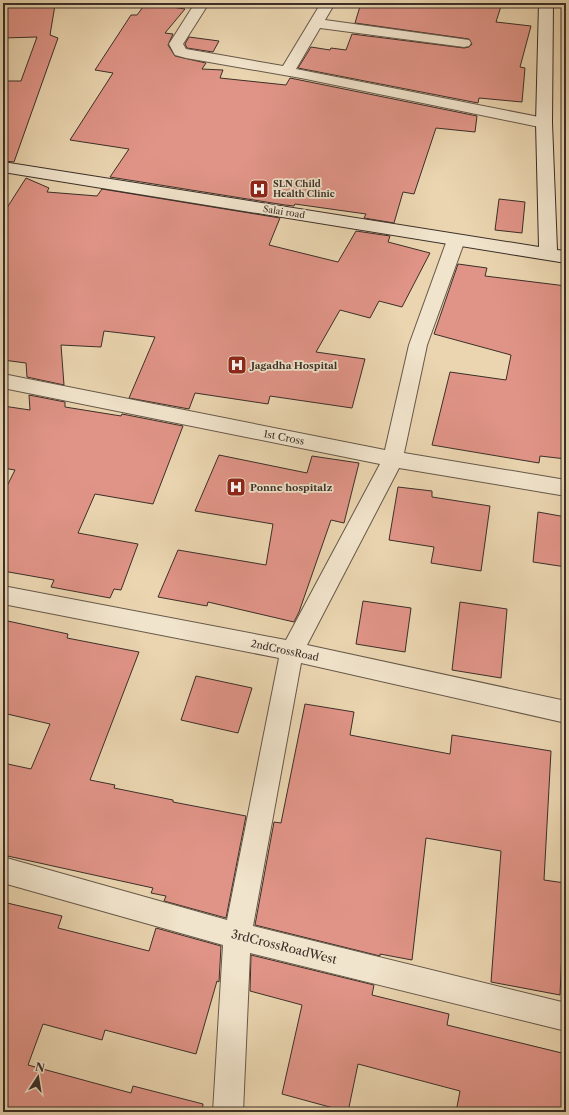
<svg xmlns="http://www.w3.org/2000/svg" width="569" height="1115" font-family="'Libre Caslon Text',serif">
<rect width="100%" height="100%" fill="#ead5b0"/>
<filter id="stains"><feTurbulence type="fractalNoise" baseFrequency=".005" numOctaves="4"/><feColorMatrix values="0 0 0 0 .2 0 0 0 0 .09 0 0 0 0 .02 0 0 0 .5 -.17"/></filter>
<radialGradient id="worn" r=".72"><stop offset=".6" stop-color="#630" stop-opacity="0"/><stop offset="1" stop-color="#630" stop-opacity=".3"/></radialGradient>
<path fill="#e09487" stroke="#3b2f28" d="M146,3L185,9L165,33L173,34L168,45L175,56L206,63L202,69L223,70L220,78L286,85L290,78L477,116L475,132L436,128L414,194L403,192L394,223L364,218L366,214L295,204L294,206L285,205L110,177L129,149L70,140L113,73L95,70L131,15H137Z
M361,3H502L496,22L531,26L520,67L525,68L522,102L479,98L478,103L298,68L311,47L330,50L331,48L346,50L352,34L464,48L469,47L472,44L469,39L355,23Z
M55,5L50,35L58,38L14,162L3,161V81H21L37,37L3,38V6Z
M189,37L219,41L213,52L187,48L185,44Z
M26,178L49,188L47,192L97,196L102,189L280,218L269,245L338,262L356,231L390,236L388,242L430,253L402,307L379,301L370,318L340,310L316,352L365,359L352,408L270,396L268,404L195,393L189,409L129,398L155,337L104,331L101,347L61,345L64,385L27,377L26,363L3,360V214Z
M499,199L525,202L522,233L495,230Z
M458,264L487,268L485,276L566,286V459L540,456L539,463L432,445L450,372L506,380L511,355L434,334Z
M29,395L65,402V407L121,416L122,414L183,426L153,504L95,494L78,533L138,544L121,590L114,589L110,598L51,587L54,580L3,571V494L15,470L3,468V406L30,410Z
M219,455L307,473L312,456L359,463L344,523L331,520L299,612L294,622L208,602L207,606L158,597L178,550L266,565L273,524L195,511Z
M398,487L432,491V497L490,506L481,571L431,563L434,547L389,540Z
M538,512L566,517V567L533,562Z
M363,601L411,608L405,652L356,644Z
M460,602L507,609L501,678L452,670Z
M3,620L68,634L67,638L139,652L90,780L115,785L114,788L173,800V802L246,816L226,918L164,901L166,896L151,893L153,888L3,855V763L31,769L50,724L3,713Z
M196,676L252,688L238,733L181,720Z
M305,704L354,712L350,735L450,754L452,735L551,751L544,880L565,883L560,995L491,982L501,851L426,838L412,960L380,954V956L255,925L274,822L281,823Z
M3,902L62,916L58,928L149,951L156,928L221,946L219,982L217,981L196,1054L105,1030L102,1040L43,1024L28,1065L131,1093L133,1086L203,1104L202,1112H3Z
M251,955L374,985L372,995L449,1014L447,1025L566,1054V1112H456L460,1091L358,1064L348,1112L282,1094L302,1005L250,991Z"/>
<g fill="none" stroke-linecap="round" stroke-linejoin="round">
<g stroke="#67584a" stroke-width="2">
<path id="street" d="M195,3H209L183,44L186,49L283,66L321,3H335L325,20L469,40L471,43L469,46L464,47L320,28L296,69L544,118L550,120L552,123L550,126L544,128L301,78L186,58L175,55L169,44Z
M456,235L462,236L465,240L427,345L404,453L566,480V496L399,468L307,645L566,701V723L301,663L253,926L566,1003V1031L250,953L243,1112H213L223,945L3,883V857L227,920L279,658L3,604V586L286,640L380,464L3,388V374L385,450L409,345L447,240L450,236Z"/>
</g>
<g stroke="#3b2f28" stroke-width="2">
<path id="secondary" d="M539,3H553L552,123L557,250L566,251V263L3,172V162L539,247L536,123Z"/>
</g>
<use href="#street" fill="#f1e4cc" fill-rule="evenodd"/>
<use href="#secondary" fill="#f1e4cc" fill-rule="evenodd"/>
</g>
<defs>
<g id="hospital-square" transform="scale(1)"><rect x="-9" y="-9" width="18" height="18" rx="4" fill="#8f2418" stroke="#f1e4cc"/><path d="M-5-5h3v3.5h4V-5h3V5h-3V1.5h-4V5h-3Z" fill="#fff"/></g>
</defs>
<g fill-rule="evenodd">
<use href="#hospital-square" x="259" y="189"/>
<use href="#hospital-square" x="237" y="365"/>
<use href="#hospital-square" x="236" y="487"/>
</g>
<g text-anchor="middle" stroke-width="3.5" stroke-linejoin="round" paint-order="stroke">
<g font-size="9" font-weight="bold" fill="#3b2f28" stroke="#f1e4cc" text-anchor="start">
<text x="273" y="187">SLN Child<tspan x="273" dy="10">Health Clinic</tspan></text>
</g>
<g font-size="9" fill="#3b2f28" stroke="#f1e4cc">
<text transform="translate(284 212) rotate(9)" y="3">Salai road</text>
</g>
<g font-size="10" font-weight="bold" fill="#3b2f28" stroke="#f1e4cc" text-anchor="start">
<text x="251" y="369">Jagadha Hospital</text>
<text x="250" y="491">Ponne hospitalz</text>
</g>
<g font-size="10" fill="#3b2f28" stroke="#f1e4cc">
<text transform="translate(284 437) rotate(11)" y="4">1st Cross</text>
<text transform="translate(285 650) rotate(12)" y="4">2ndCrossRoad</text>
</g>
<g font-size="12" fill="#3b2f28" stroke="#f1e4cc">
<text transform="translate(284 947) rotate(14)" y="4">3rdCrossRoadWest</text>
</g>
</g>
<rect width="569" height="1115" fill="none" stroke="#ead5b0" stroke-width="16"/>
<rect x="4" y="4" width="561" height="1107" fill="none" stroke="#3b2f28" stroke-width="2"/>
<rect x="8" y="8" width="553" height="1099" fill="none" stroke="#3b2f28"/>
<g transform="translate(38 1077) rotate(12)" stroke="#f1e4cc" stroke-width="3" paint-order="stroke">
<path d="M0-3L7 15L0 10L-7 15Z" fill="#3b2f28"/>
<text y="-6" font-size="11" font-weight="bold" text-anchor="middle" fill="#3b2f28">N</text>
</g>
<rect width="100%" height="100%" filter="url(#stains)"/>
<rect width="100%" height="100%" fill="url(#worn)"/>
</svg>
